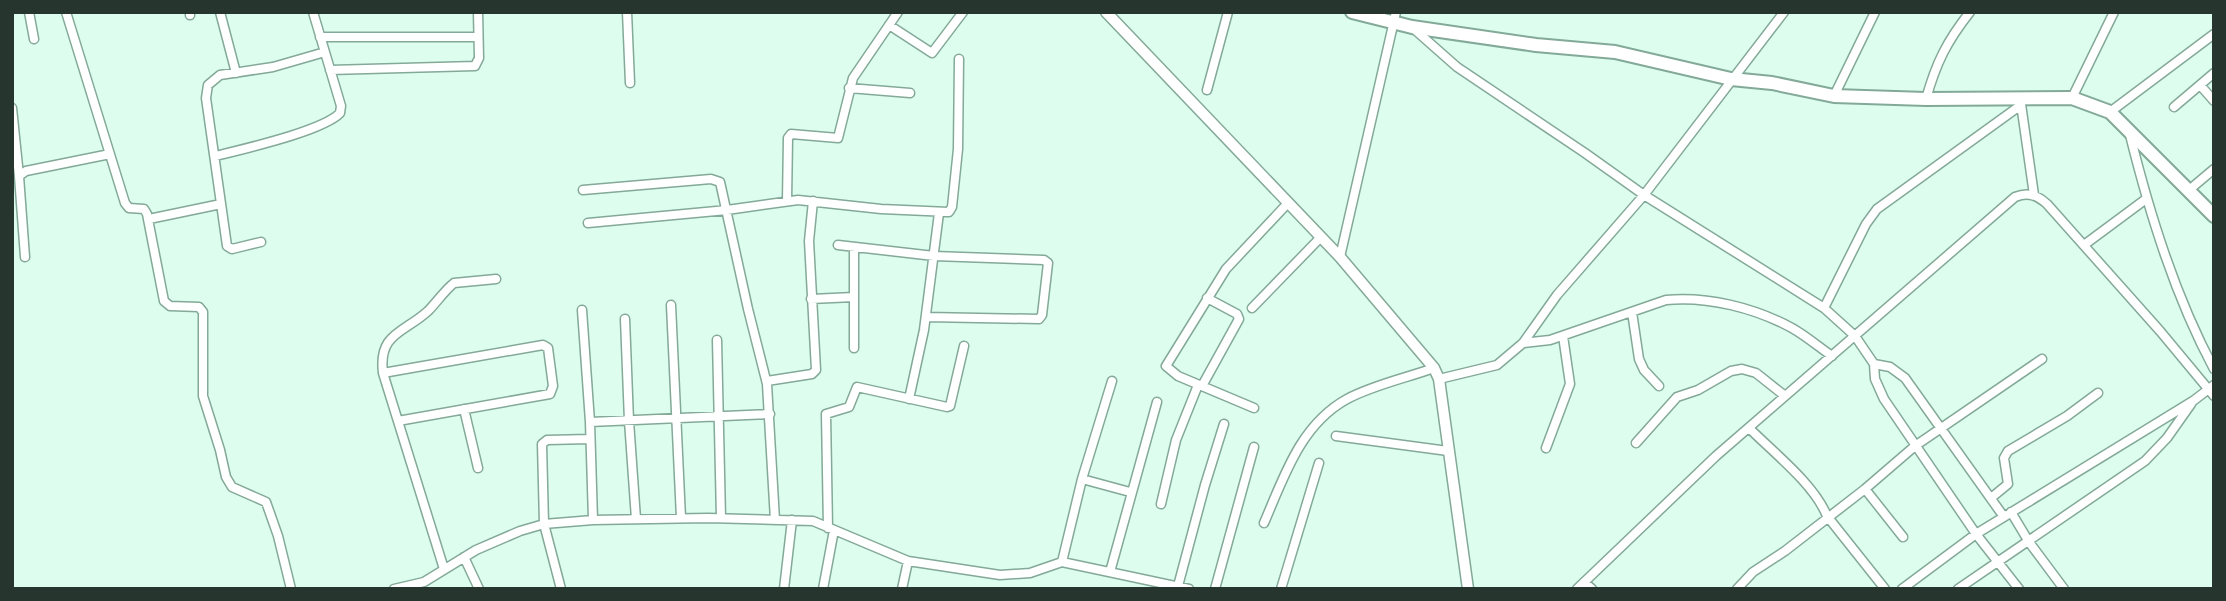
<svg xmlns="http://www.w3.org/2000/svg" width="2226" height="601" font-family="'Fira Sans Condensed',sans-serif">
<rect width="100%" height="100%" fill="#ddfdee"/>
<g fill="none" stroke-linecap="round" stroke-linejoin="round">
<g stroke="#83a998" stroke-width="11">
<path id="minor" d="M29,12L34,39
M66,12L125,203L129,208L144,209L147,214L164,301L170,306L199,307L203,312V396L220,450L226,477L232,487L266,502L278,536L291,589
M190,12V15
M220,12L236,73
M627,12L630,83
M889,25L932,53L963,12
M1414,29L1457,67L1585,153L1644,195L1824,308L1855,336L1874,364L1890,367L1905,378L2004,517
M320,37H478
M330,70L475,66L479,58L478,12
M2200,85L2214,101
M849,88L910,93
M1207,90L1228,12
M1834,96L1875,12
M2072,98L2114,12
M1926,99C1936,63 1947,41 1970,12
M2021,104L2034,195
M2174,107L2214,73
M12,108L19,176
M2110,112L2214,34
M2130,135C2150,215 2175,296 2214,369
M216,156C243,149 323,131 340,113L341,106L313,12
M583,190L711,179L720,182L748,309L767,384L775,520
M2189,190L2214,169
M787,201L788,138L791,134L838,138L853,78L898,12
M149,219L221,204
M588,223L727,210L798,200L881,209L949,212L952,207L958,149L959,59
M261,242L232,249L227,246L206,98L208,85L220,75L273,67L325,52
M838,245L934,256L1044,260L1048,263L1042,315L1039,319L926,317
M2084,245L2146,199
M25,257L19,176L26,171L110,154
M1340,257L1396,12
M811,299L854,297
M671,305L681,518
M1252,308L1321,237
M1824,308L1866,224L1877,209L2021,105
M582,310L590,422L593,520
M1632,312L1639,359L1644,370L1659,386
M625,319L629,421L636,519
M717,340L721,518
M1523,343L1550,340L1666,300C1708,296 1755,308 1792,328C1806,336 1819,347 1832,356
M854,348V247
M1874,364L1875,379L1884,399L1976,534L2019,589
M383,373L543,345L548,348L553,386L550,394L398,421
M1439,379L1497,365L1523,343L1557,295L1644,195L1784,12
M767,381L812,374L816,370L809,241L813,201
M1202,386L1239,319L1237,314L1207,298
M909,399L924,330L939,213
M1254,408L1178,376L1166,366L1226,269L1288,203
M464,409L478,468
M590,422L770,414
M1749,428C1774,453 1814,484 1827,516L1885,589
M1336,436L1448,451
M1636,443L1677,397L1698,390L1731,371L1742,369L1756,373L1785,396
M1546,448L1570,384L1563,336
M1082,479L1130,492
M1865,489L1903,537
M1991,498L2008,484L2004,458L2008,451L2067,416L2098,393
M1161,504L1176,440L1198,385
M2011,512L2029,542L2064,589
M1264,523C1284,477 1300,425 1347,399C1373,385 1406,378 1434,368
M828,528L826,414L849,407L857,387L947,407L950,406L964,346
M464,557L479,589
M1062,562L1082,479L1112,381
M444,569L383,373C378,333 404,333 428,311C437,302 444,291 454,283L496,279
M1110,572L1157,402
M1584,582L1592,589
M1178,586L1205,485L1224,424
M394,589L424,582L476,550L520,531L544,524L593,520L708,518L813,521L908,561L1000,575L1030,573L1062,562L1189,589
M561,589L544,524L542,444L547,440L590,439
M784,589L792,520
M823,589L834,530
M902,589L908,561
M1215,589L1254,447
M1281,589L1319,463
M1577,589L1716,456L2015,197C2028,192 2037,195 2047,204L2160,331L2214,396
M1737,589L1753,572L1785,551L1865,489L1915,446L2042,359
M1902,589L1976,534L2193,401L2214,385
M1958,589L2145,461L2167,438L2191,404"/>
</g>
<g stroke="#83a998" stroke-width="13">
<path id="tertiary" d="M1106,12L1340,257L1434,368L1439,379L1468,589"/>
</g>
<g stroke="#83a998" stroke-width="16">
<path id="primary" d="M1352,12L1412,27L1536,45L1615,52L1731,79L1772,83L1834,96L1926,99L2072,98L2110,112L2214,216"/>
</g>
<use href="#minor" stroke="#fff" stroke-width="8"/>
<use href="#tertiary" stroke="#fff" stroke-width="10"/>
<use href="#primary" stroke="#fff" stroke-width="12"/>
</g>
<rect width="2226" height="601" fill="none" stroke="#26362f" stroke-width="28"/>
</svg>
